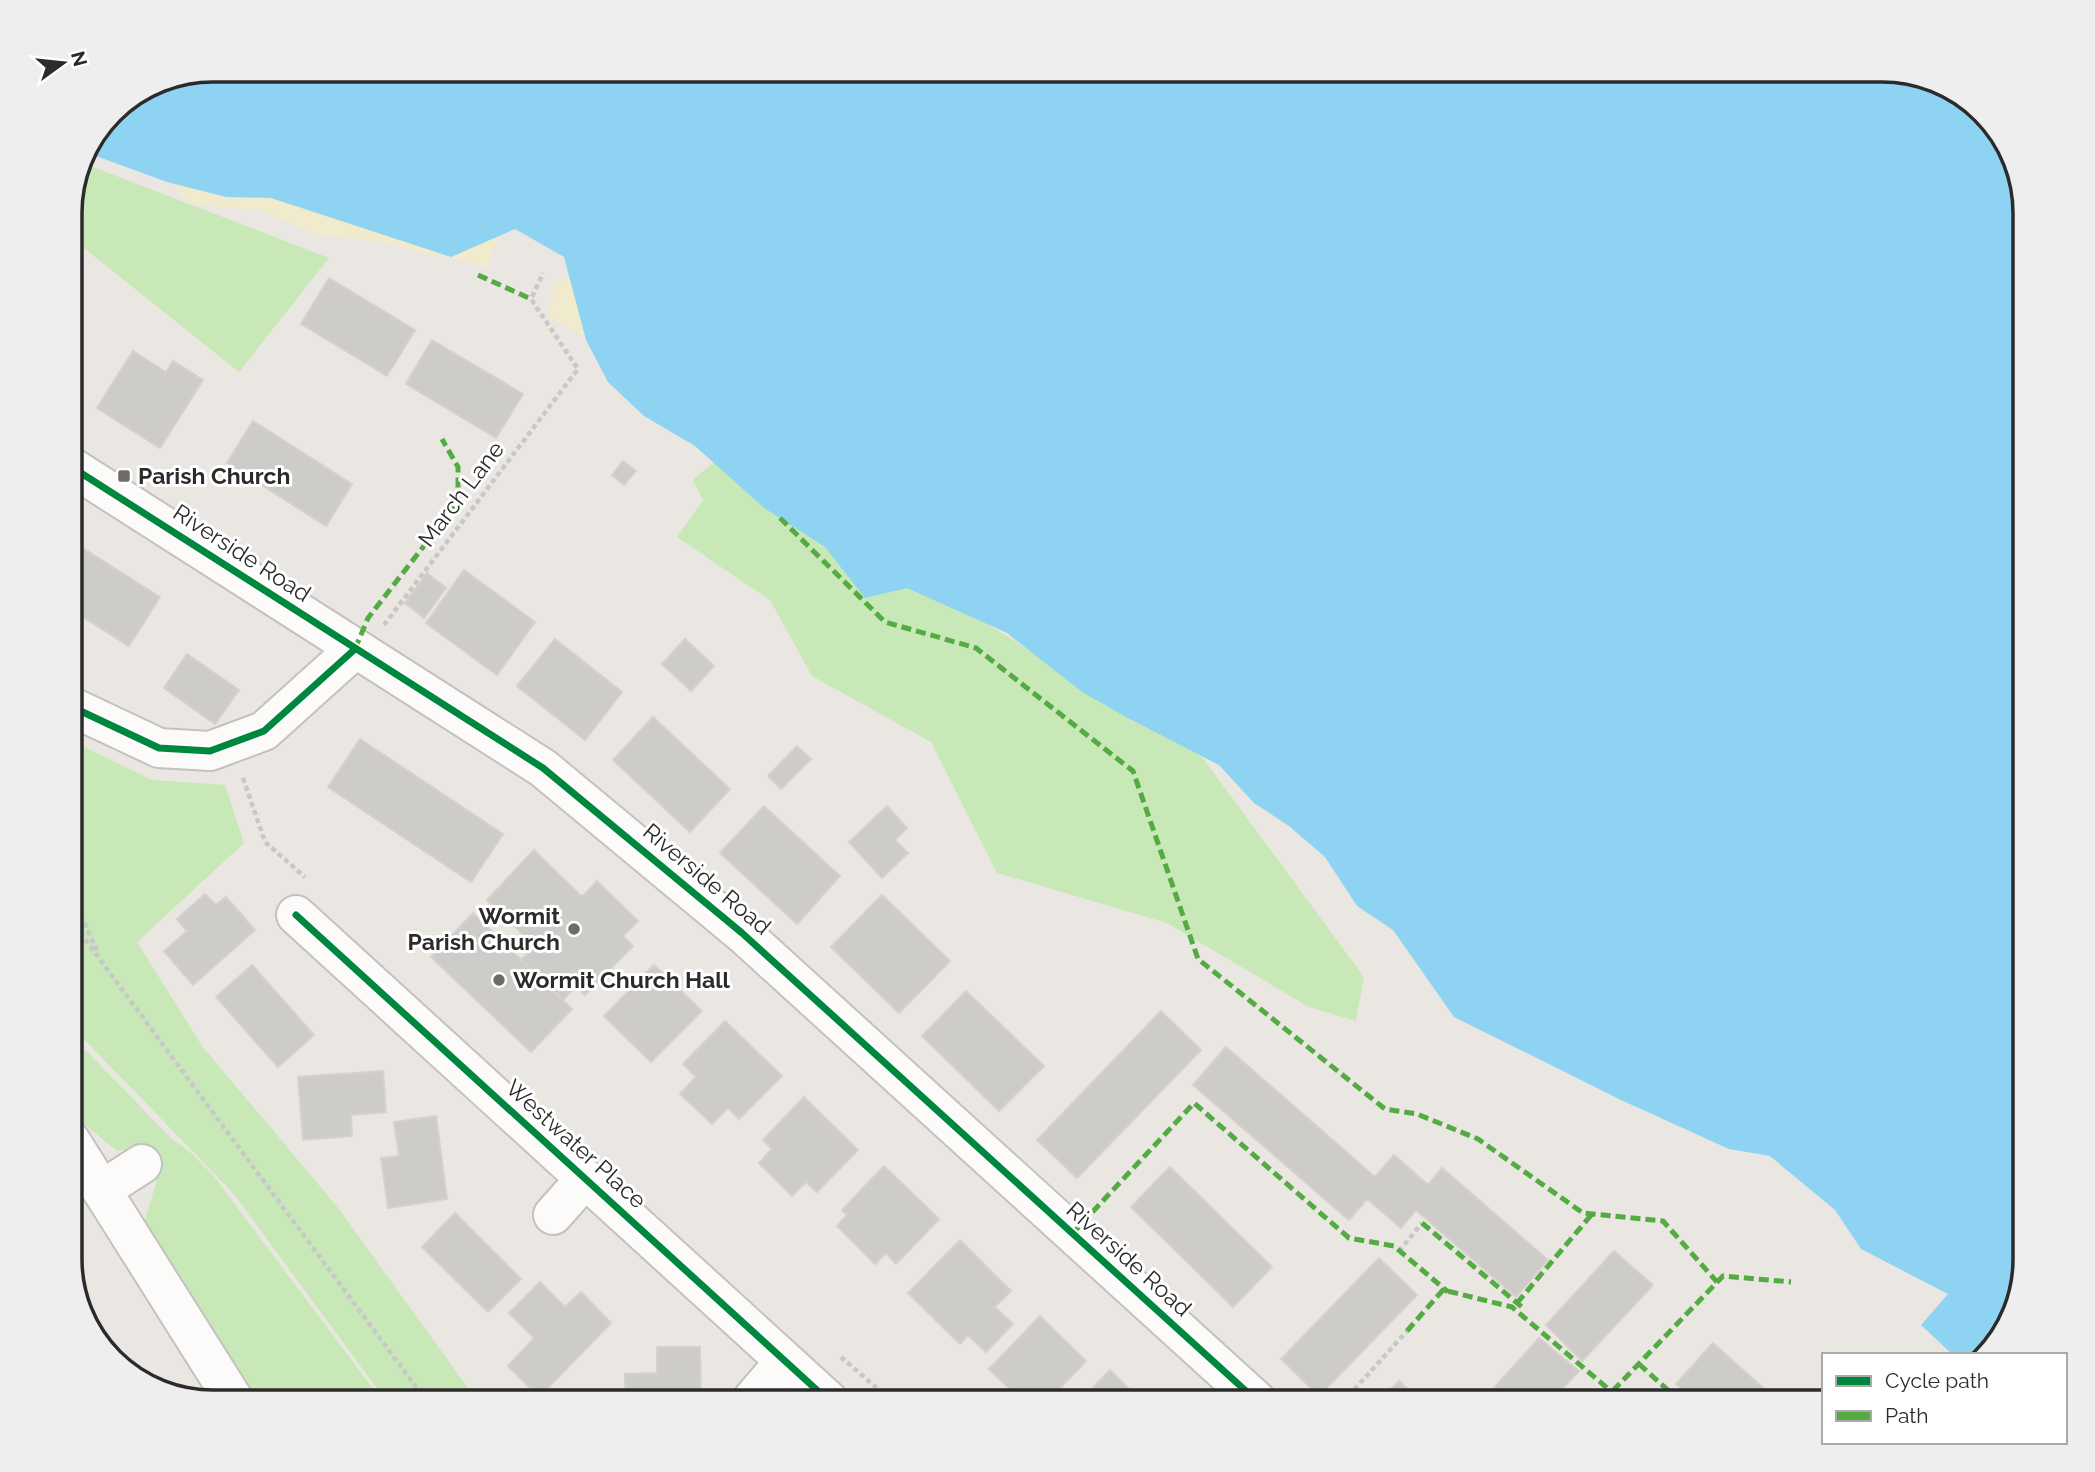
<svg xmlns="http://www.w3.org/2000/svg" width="2095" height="1472" font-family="Raleway,sans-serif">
<rect width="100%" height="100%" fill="#eae6e1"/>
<path fill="#c9e8b7" d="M80,162L329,258L239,372L70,237V204Z
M719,458L1202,757L1364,977L1356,1021L1309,1007L1167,923L997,873L931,742L812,676L770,600L677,537L703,500L693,480Z
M70,740L152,780L225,785L244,843L137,942L202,1046L339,1209L478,1402H387L233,1193L77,1032L70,1023Z
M70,1034L171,1138L190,1152L213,1175L383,1402H254L144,1223L156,1183L159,1160L145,1147L117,1151L77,1118L70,1106Z"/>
<path fill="#f1ebcd" d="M174,184L309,205L441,232L500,235L487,268L467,262L375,241L316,234L259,210L188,204Z
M568,276L600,345L548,317L555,285Z"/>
<path fill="#8ed4f2" d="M213,70H1882L1962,94L2006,142L2025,213V1259L2001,1339L1982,1355H1953L1921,1325L1948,1294L1861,1249L1835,1210L1770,1156L1729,1149L1621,1100L1454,1017L1393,930L1357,906L1325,857L1289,826L1254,803L1219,765L1126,717L1082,692L1007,633L907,588L865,598L825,547L764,508L695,446L644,416L608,382L586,340L564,257L515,229L451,257L271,198L226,197L167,182L85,152L112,112L159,81Z"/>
<path fill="#ceccc8" stroke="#d5d2cd" stroke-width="2" d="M329,278L415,330L387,376L301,324Z
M432,340L523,394L496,438L406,384Z
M133,351L166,372L173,361L203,380L160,448L97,408Z
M253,421L352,484L326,526L227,463Z
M623,461L636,471L624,485L612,475Z
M70,540L160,597L129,646L70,609Z
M464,570L535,622L497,675L426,623Z
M427,573L446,588L424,618L405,603Z
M555,639L622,692L585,740L517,686Z
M685,639L714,666L691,691L662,664Z
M187,654L239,690L215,724L164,688Z
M653,717L730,789L690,832L613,760Z
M360,739L503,834L471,882L328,787Z
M797,746L811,759L781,789L768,776Z
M764,806L840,876L797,924L720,853Z
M887,806L907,828L895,840L908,853L882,878L849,842Z
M534,850L582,897L597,881L638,921L623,936L633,946L585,995L576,986L563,1000L521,960L535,946L487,900Z
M205,894L216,905L226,897L255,930L193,985L164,951L187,931L177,919Z
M882,895L950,961L899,1013L831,947Z
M473,913L572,1009L531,1052L431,957Z
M252,965L314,1035L278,1067L216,997Z
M654,965L702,1011L651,1062L604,1016Z
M966,991L1044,1066L999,1111L922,1036Z
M1161,1011L1201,1050L1077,1178L1037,1140Z
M725,1021L782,1076L739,1119L728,1108L712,1124L680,1094L696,1077L683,1064Z
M1226,1047L1375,1177L1394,1155L1428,1185L1442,1168L1548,1260L1516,1297L1416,1210L1401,1228L1367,1199L1349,1220L1193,1085Z
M383,1071L386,1112L351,1115L352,1136L303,1140L298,1077Z
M804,1097L858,1150L817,1192L806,1182L792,1196L759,1163L772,1149L763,1140Z
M436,1116L447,1199L388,1208L381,1158L399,1156L394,1122Z
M884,1166L939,1219L896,1264L886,1253L875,1264L837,1226L847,1215L842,1210Z
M1170,1167L1272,1267L1233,1307L1131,1207Z
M455,1213L521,1279L488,1312L422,1247Z
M960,1240L1011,1291L995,1307L1013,1324L986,1352L968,1335L960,1344L908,1293Z
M1614,1251L1653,1285L1582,1361L1546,1325Z
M1379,1258L1417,1295L1319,1396L1281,1359Z
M540,1282L565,1307L581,1292L611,1323L539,1397L508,1366L534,1338L509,1313Z
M1040,1316L1086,1361L1047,1402H1023L989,1369Z
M90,1323L100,1342L89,1330L87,1325Z
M1539,1338L1579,1371L1550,1402H1509L1494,1388Z
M1713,1343L1779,1402H1695L1676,1384Z
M657,1347H700L701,1402H625V1374L657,1373Z
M1110,1370L1142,1402H1079Z
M1399,1381L1421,1402H1378Z"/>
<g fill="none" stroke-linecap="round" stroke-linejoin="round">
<g stroke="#c3c2c2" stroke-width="42">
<path id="minor" d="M70,706L159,748L210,751L264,731L355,649
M296,915L830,1402
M70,1140L235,1402
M103,1189L142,1164
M553,1215L585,1179
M750,1402L785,1361"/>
</g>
<g stroke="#c3c2c2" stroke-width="42">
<path id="secondary" d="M70,466L543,768L742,933L1258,1402"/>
</g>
<path stroke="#c8c8c7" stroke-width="4.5" stroke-dasharray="5 3.5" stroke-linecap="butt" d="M384,625L578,369L531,299L543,273
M243,778L265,842L305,877
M70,892L99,955
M70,919L427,1402
M1399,1251L1422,1223
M841,1357L893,1402
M1343,1402L1407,1331"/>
<use href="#minor" stroke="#fcfbfa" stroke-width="38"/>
<use href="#secondary" stroke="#fcfbfa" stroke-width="38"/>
<path stroke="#54ab44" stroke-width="5" stroke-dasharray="10 5" stroke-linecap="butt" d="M478,275L531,299
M780,518L885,622L976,648L1133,771L1198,959L1385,1109L1417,1114L1478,1139L1583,1213L1663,1221L1717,1282
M355,649L368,618L458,502V467L442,439
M1422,1223L1523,1308
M1072,1234L1194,1103L1349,1238L1394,1246L1448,1292
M1517,1303L1592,1214
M1407,1331L1443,1290L1512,1307L1612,1392
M1639,1364L1681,1402
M1607,1402L1605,1399L1723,1276L1791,1282"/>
<g stroke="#fff" stroke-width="11">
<path id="cycleway" d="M70,466L543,768L742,933L1258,1402
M70,706L159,748L210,751L264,731L355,649
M296,915L830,1402"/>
</g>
<use href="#cycleway" stroke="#00873e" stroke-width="7"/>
</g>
<g fill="#6e6c6b" stroke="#fff" stroke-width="2.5">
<rect x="117" y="469" width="14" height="14" rx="3.5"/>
<circle cx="574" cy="929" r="7"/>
<circle cx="499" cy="980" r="7"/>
</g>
<g text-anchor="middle" stroke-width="6" stroke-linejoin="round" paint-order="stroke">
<g font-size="23" font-weight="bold" fill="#2b2b2b" stroke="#fff" text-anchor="start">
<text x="138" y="484">Parish Church</text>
<text x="560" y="924" text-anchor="end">Wormit<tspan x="560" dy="26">Parish Church</tspan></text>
<text x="513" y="988">Wormit Church Hall</text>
</g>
<g font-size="23" fill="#2b2b2b" stroke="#fff">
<text transform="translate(461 494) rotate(-53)" y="8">March Lane</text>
<text transform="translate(242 553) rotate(33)" y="8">Riverside Road</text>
<text transform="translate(707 879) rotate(40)" y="8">Riverside Road</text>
<text transform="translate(576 1144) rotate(42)" y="8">Westwater Place</text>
<text transform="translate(1129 1259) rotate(42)" y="8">Riverside Road</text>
</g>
</g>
<path d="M0 0H2095V1472H0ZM213 82H1882A131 131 0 0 1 2013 213V1259A131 131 0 0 1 1882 1390H213A131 131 0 0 1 82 1259V213A131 131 0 0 1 213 82Z" fill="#eee" fill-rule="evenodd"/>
<path fill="none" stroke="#2b2b2b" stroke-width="3.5" d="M213 82H1882A131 131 0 0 1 2013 213V1259A131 131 0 0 1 1882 1390H213A131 131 0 0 1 82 1259V213A131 131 0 0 1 213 82Z"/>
<rect x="1822" y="1353" width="245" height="91" fill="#ffffff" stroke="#aaaaaa" stroke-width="2"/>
<rect x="1836" y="1376" width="35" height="10" fill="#00873e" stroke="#aaaaaa" stroke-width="2"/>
<text x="1885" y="1388" font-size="21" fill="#2b2b2b">Cycle path</text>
<rect x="1836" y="1411" width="35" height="10" fill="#54ab44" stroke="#aaaaaa" stroke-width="2"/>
<text x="1885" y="1423" font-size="21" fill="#2b2b2b">Path</text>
<g transform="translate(63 63) rotate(75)" stroke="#ffffff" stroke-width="5" paint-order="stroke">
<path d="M0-5L12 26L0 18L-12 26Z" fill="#2b2b2b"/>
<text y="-10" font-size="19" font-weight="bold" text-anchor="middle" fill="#2b2b2b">N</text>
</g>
</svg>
